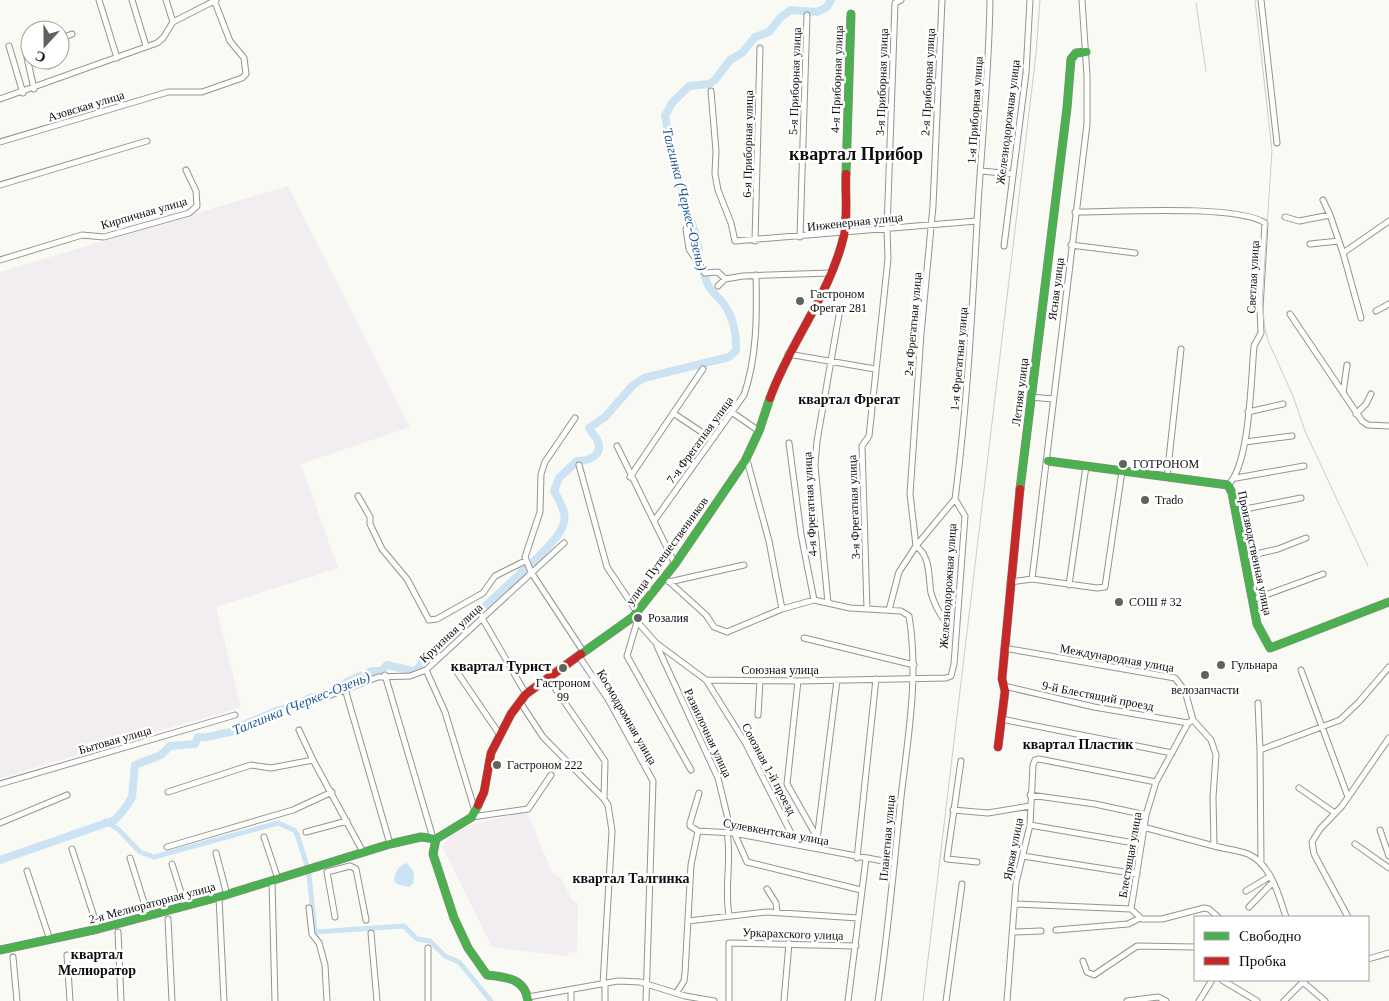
<svg xmlns="http://www.w3.org/2000/svg" width="1389" height="1001" font-family="'Times New Roman',serif">
<rect width="100%" height="100%" fill="#fafaf4"/>
<path fill="#f2edf0" d="M288,186L410,427L301,464L338,568L216,607L241,707L0,778V272Z
M527,812L552,872L561,878L572,900L578,903L577,953L569,952L568,956L492,947L442,846L456,830L473,824Z"/>
<path fill="#cce3f3" d="M407,863L414,872L413,884L409,887L397,884L394,880C395,872 399,865 407,863Z"/>
<g fill="none" stroke-linecap="round" stroke-linejoin="round">
<path stroke="#cce3f3" stroke-width="5" d="M105,821L118,829L140,852L154,857L278,823L294,830L297,834L307,866
M309,875L315,932L404,926L417,939L430,941L445,956L459,962L491,1001"/>
<path stroke="#cce3f3" stroke-width="8" d="M531,564C542,552 569,531 564,513C562,505 558,498 554,491L559,478L577,461C588,461 603,456 598,442C597,438 592,433 589,428L605,417L633,385L644,378L729,357L736,351C737,336 733,315 723,303C719,297 711,292 708,285C704,275 702,266 697,256L699,251L697,237L685,206L684,192L678,180L665,116L672,103L689,86L709,84L715,80L730,60L742,53L755,37L769,32L781,17L791,10L817,12L827,7L831,0
M0,860L115,820L126,807L132,797L135,765L161,755L170,746L195,744L198,737C212,739 222,731 235,732L241,726L279,710L301,704L309,698L325,695L339,689L347,682L372,671H381L387,665L413,671L419,668L422,661L434,659L452,637L524,570"/>
<g stroke="#949492" stroke-width="7">
<path id="street" d="M99,0L117,58
M132,0L146,46
M166,0L173,22
M942,0L933,206L921,334L910,494L916,546C931,557 928,575 931,593C934,603 939,613 945,621
M1261,0L1277,143
M60,39L72,34
M9,46L23,93
M30,51L26,53L34,89
M711,91L716,151L715,174L718,190L731,223L735,241L977,221
M0,99L157,43L163,38L173,22L216,0
M0,142L168,92H202L242,78L246,74L244,58L230,41L214,0
M981,171L1013,174
M0,185L147,141
M1323,200L1330,215L1343,253
M1075,212C1114,212 1236,204 1265,223L1260,308L1261,333L1254,346C1251,378 1250,465 1228,485
M1285,217L1299,221L1330,215
M686,229L689,249L705,273L718,272L725,279
M800,237L807,15
M755,241L760,48
M1310,244L1339,241
M1071,245L1135,253
M1004,246L1026,73L1030,0
M0,260L82,235L104,237L189,213L197,206L196,191L186,170
M718,286L725,279L743,276L831,273
M1376,311L1389,304
M1290,314L1362,421L1368,425L1389,426
M1361,318L1343,253L1389,221
M788,354L875,369
M1343,393L1347,365
M1030,397L1053,399
M1248,412L1283,404
M673,413L712,439
M733,413L759,431
M1356,414L1366,404L1371,394
M575,418L545,462L541,474L540,512L525,557L531,572L583,651
M1245,442L1292,436
M789,443L801,534L814,600
M617,446L675,564
M745,461L748,464L769,541L782,609
M579,465L607,567L637,612
M630,477L703,369
M1167,477L1181,349
M1236,478L1304,466
M358,496L370,517V524L382,549L407,579L429,620L437,619L483,593L495,576L525,561
M955,499C967,407 972,315 977,223C981,148 989,75 990,0
M1235,511L1301,498
M654,521L744,395C757,357 757,316 756,275
M1244,557L1278,549L1306,538
M664,577L706,615L714,627L727,632L782,609L814,600L850,608L901,611L909,616C919,676 908,737 901,797C894,865 888,933 878,1001
M1032,579L1087,124V76L1082,0
M669,582L744,565
M1010,582L1032,579L1097,588L1105,587L1122,471
M1069,585L1086,466
M1252,600L1323,574
M828,603L815,465L817,441L839,315
M867,609L862,446L869,436L888,259L887,229L895,3L901,0
M889,610L899,572L916,546L955,499
M633,617L656,643L706,680L798,681L946,678L951,676L954,664L965,516L955,499
M482,618L526,694
M637,622L627,656L691,770
M804,638L914,665
M657,646L718,778L728,819L747,862L861,890
M1004,648L1175,678L1185,691L1193,720L1211,740L1216,755L1213,797L1214,846C1225,849 1238,850 1248,854C1271,864 1279,896 1286,917
M578,655L608,699L653,781L646,1001
M426,670L445,712L475,811
M1301,670L1348,797
M457,672L500,735
M385,675L433,838
M548,678L605,761L604,799
M706,680L746,744L796,843
M798,681L787,784L818,839
M1004,686L1094,707L1188,723
M345,689L390,844
M520,702L543,737L604,799L608,805L612,831L603,984
M1258,703L1260,750
M302,706L378,677L410,676L426,670L564,543
M758,715L760,681
M1001,719L1172,753
M1193,720L1188,723L1156,782L1146,815L1131,909L1142,919H1162L1204,908L1209,909L1218,917
M299,730L313,760L363,852
M961,761L947,859L977,862
M0,784L235,715
M1299,788L1335,813
M168,792L251,765L271,768L313,760
M1030,795L1095,804L1146,815
M953,810L988,813L1030,806
M472,817L528,809L551,775
M0,823L67,795
M1030,825L1140,844
M1143,827L1214,846
M1380,830L1389,856
M698,831L690,826V823L699,793
M306,832L347,821
M727,832C732,861 724,887 729,915
M264,837L278,879
M1355,844L1389,868
M167,847L293,810L332,792
M816,848L837,680
M72,849L98,929
M216,853L227,895
M1023,856L1137,874
M130,858L148,915
M857,858L876,679
M172,864L185,905
M1261,864L1260,750L1340,720L1359,702L1389,667
M27,871L50,940
M272,881L275,1001
M767,889L776,903L777,912
M1246,891L1269,877
M219,897L224,1001
M1015,904L1131,909
M1249,907L1273,882
M309,908L312,934L319,943L325,965L327,1001
M335,917L327,872L350,866L356,869L366,920
M1348,917L1314,854L1312,842L1320,829L1342,806L1389,738
M168,919L172,1001
M688,921L767,912L858,918
M1056,930L1128,924L1140,918
M118,932L121,1001
M1014,932L1041,931
M371,933L377,1001
M428,948V1001
M67,955L70,1001
M13,957L17,1001
M1368,959L1389,953
M1083,961L1087,972L1094,975L1137,946L1195,947
M1222,980L1257,1001
M605,983V1001
M1304,983L1325,1001
M571,991V1001
M677,992L684,981L685,973L691,865L698,831L733,833L894,863
M528,997L618,981L640,982L685,996L714,1001
M729,1001V943L856,946
M784,1001L789,943
M848,1001L866,859
M946,1001L962,884
M1007,1001L1016,883L1030,825L1033,765L1035,760L1039,759L1156,782
M1127,1001L1158,997L1166,1001
M1199,1001L1212,980
M1284,1001L1305,980"/>
</g>
<g stroke="#8b8b88" stroke-width="9">
<path id="fast" d="M846,174L851,14
M1048,461L1228,485L1232,493L1257,624L1270,648L1389,602
M1020,489L1067,108L1071,59L1076,53L1086,52
M581,654L633,617L675,564L745,461L759,431L770,398
M436,839L433,854L454,918L468,948L487,975C506,977 525,978 528,1001
M0,950L98,929L219,897L390,844L421,837L436,839L472,817L478,805"/>
</g>
<g stroke="#8b8b88" stroke-width="9">
<path id="jam" d="M770,398C790,342 831,293 844,235C848,216 845,193 846,174
M998,747L1005,691L1002,679L1020,489
M478,805L484,792L491,753L511,714L526,694L581,654"/>
</g>
<use href="#street" stroke="#fefefd" stroke-width="5"/>
<use href="#fast" stroke="#4caf50" stroke-width="8"/>
<use href="#jam" stroke="#c62828" stroke-width="8"/>
<path stroke="#d6c7c5" stroke-width="1" d="M1255,0L1272,150L1262,303L1265,329L1269,343L1293,396L1305,431L1368,566
M1196,3L1206,71
M923,1001L1036,54L1040,0"/>
</g>
<g fill="#61615e" stroke="#fff" stroke-width="2">
<circle cx="800" cy="301" r="5"/>
<circle cx="1123" cy="464" r="5"/>
<circle cx="1145" cy="500" r="5"/>
<circle cx="1119" cy="602" r="5"/>
<circle cx="638" cy="618" r="5"/>
<circle cx="1221" cy="665" r="5"/>
<circle cx="563" cy="668" r="5"/>
<circle cx="1205" cy="675" r="5"/>
<circle cx="497" cy="765" r="5"/>
</g>
<g text-anchor="middle" stroke-width="5" stroke-linejoin="round" paint-order="stroke">
<g font-size="12" fill="#0e0e0e" stroke="#fff">
<text transform="translate(837 79) rotate(-88)" y="4">4-я Приборная улица</text>
<text transform="translate(795 81) rotate(-88)" y="4">5-я Приборная улица</text>
<text transform="translate(882 82) rotate(-88)" y="4">3-я Приборная улица</text>
<text transform="translate(928 82) rotate(-87)" y="4">2-я Приборная улица</text>
<text transform="translate(86 106) rotate(-17)" y="4">Азовская улица</text>
<text transform="translate(975 110) rotate(-86)" y="4">1-я Приборная улица</text>
<text transform="translate(1008 122) rotate(-83)" y="4">Железнодорожная улица</text>
<text transform="translate(748 144) rotate(-89)" y="4">6-я Приборная улица</text>
<text transform="translate(144 213) rotate(-16)" y="4">Кирпичная улица</text>
<text transform="translate(855 222) rotate(-6)" y="4">Инженерная улица</text>
<text transform="translate(1253 277) rotate(-87)" y="4">Светлая улица</text>
<text transform="translate(1056 289) rotate(-83)" y="4">Ясная улица</text>
<text transform="translate(913 324) rotate(-85)" y="4">2-я Фрегатная улица</text>
<text transform="translate(959 359) rotate(-85)" y="4">1-я Фрегатная улица</text>
<text transform="translate(1020 392) rotate(-83)" y="4">Летняя улица</text>
<text transform="translate(700 440) rotate(-54)" y="4">7-я Фрегатная улица</text>
<text transform="translate(810 504) rotate(-93)" y="4">4-я Фрегатная улица</text>
<text transform="translate(854 507) rotate(-92)" y="4">3-я Фрегатная улица</text>
<text transform="translate(667 551) rotate(-54)" y="4">улица Путешественников</text>
<text transform="translate(1255 553) rotate(78)" y="4">Производственная улица</text>
<text transform="translate(948 586) rotate(-86)" y="4">Железнодорожная улица</text>
<text transform="translate(451 633) rotate(-43)" y="4">Круизная улица</text>
<text transform="translate(1117 658) rotate(10)" y="4">Международная улица</text>
<text x="780" y="674">Союзная улица</text>
<text transform="translate(1098 696) rotate(11)" y="4">9-й Блестящий проезд</text>
<text transform="translate(627 717) rotate(60)" y="4">Космодромная улица</text>
<text transform="translate(708 733) rotate(65)" y="4">Развилочная улица</text>
<text transform="translate(115 740) rotate(-16)" y="4">Бытовая улица</text>
<text transform="translate(769 769) rotate(62)" y="4">Союзная 1-й проезд</text>
<text transform="translate(776 832) rotate(10)" y="4">Сулевкентская улица</text>
<text transform="translate(887 838) rotate(-85)" y="4">Планетная улица</text>
<text transform="translate(1013 849) rotate(-79)" y="4">Яркая улица</text>
<text transform="translate(1130 855) rotate(-80)" y="4">Блестящая улица</text>
<text transform="translate(152 903) rotate(-15)" y="4">2-я Мелиораторная улица</text>
<text transform="translate(793 934) rotate(2)" y="4">Уркарахского улица</text>
</g>
<g font-size="12" fill="#0e0e0e" stroke="#fff" text-anchor="start">
<text x="810" y="298">Гастроном<tspan x="810" dy="14">Фрегат 281</tspan></text>
<text x="1133" y="468">ГОТРОНОМ</text>
<text x="1155" y="504">Trado</text>
<text x="1129" y="606">СОШ # 32</text>
<text x="648" y="622">Розалия</text>
<text x="1231" y="669">Гульнара</text>
<text x="563" y="687" text-anchor="middle">Гастроном<tspan x="563" dy="14">99</tspan></text>
<text x="1205" y="694" text-anchor="middle">велозапчасти</text>
<text x="507" y="769">Гастроном 222</text>
</g>
<g font-size="14" font-style="italic" fill="#1f5b99" stroke="#fff">
<text transform="translate(685 199) rotate(76)" y="5">Талгинка (Черкес-Озень)</text>
<text transform="translate(301 703) rotate(-22)" y="5">Талгинка (Черкес-Озень)</text>
</g>
<g font-size="14" font-weight="bold" fill="#0e0e0e" stroke="#fff">
<text x="849" y="404">квартал Фрегат</text>
<text x="501" y="671">квартал Турист</text>
<text x="1078" y="749">квартал Пластик</text>
<text x="631" y="883">квартал Талгинка</text>
<text x="97" y="959">квартал<tspan x="97" dy="16">Мелиоратор</tspan></text>
</g>
<g font-size="18" font-weight="bold" fill="#0e0e0e" stroke="#fff">
<text x="856" y="160">квартал Прибор</text>
</g>
</g>
<rect x="1194" y="916" width="175" height="65" fill="#ffffff" stroke="#9f9f9f"/>
<rect x="1204" y="932" width="25" height="8" fill="#4caf50" stroke="#9f9f9f"/>
<text x="1239" y="941" font-size="15" fill="#0e0e0e">Свободно</text>
<rect x="1204" y="957" width="25" height="8" fill="#c62828" stroke="#9f9f9f"/>
<text x="1239" y="966" font-size="15" fill="#0e0e0e">Пробка</text>
<g transform="translate(45 45) rotate(201)"><circle r="24" fill="#ffffff" stroke="#9f9f9f"/>
<path d="M0-4L9 19L0 12L-9 19Z" fill="#61615e"/>
<text y="-8" font-size="14" font-weight="bold" text-anchor="middle" fill="#0e0e0e">С</text>
</g>
</svg>
